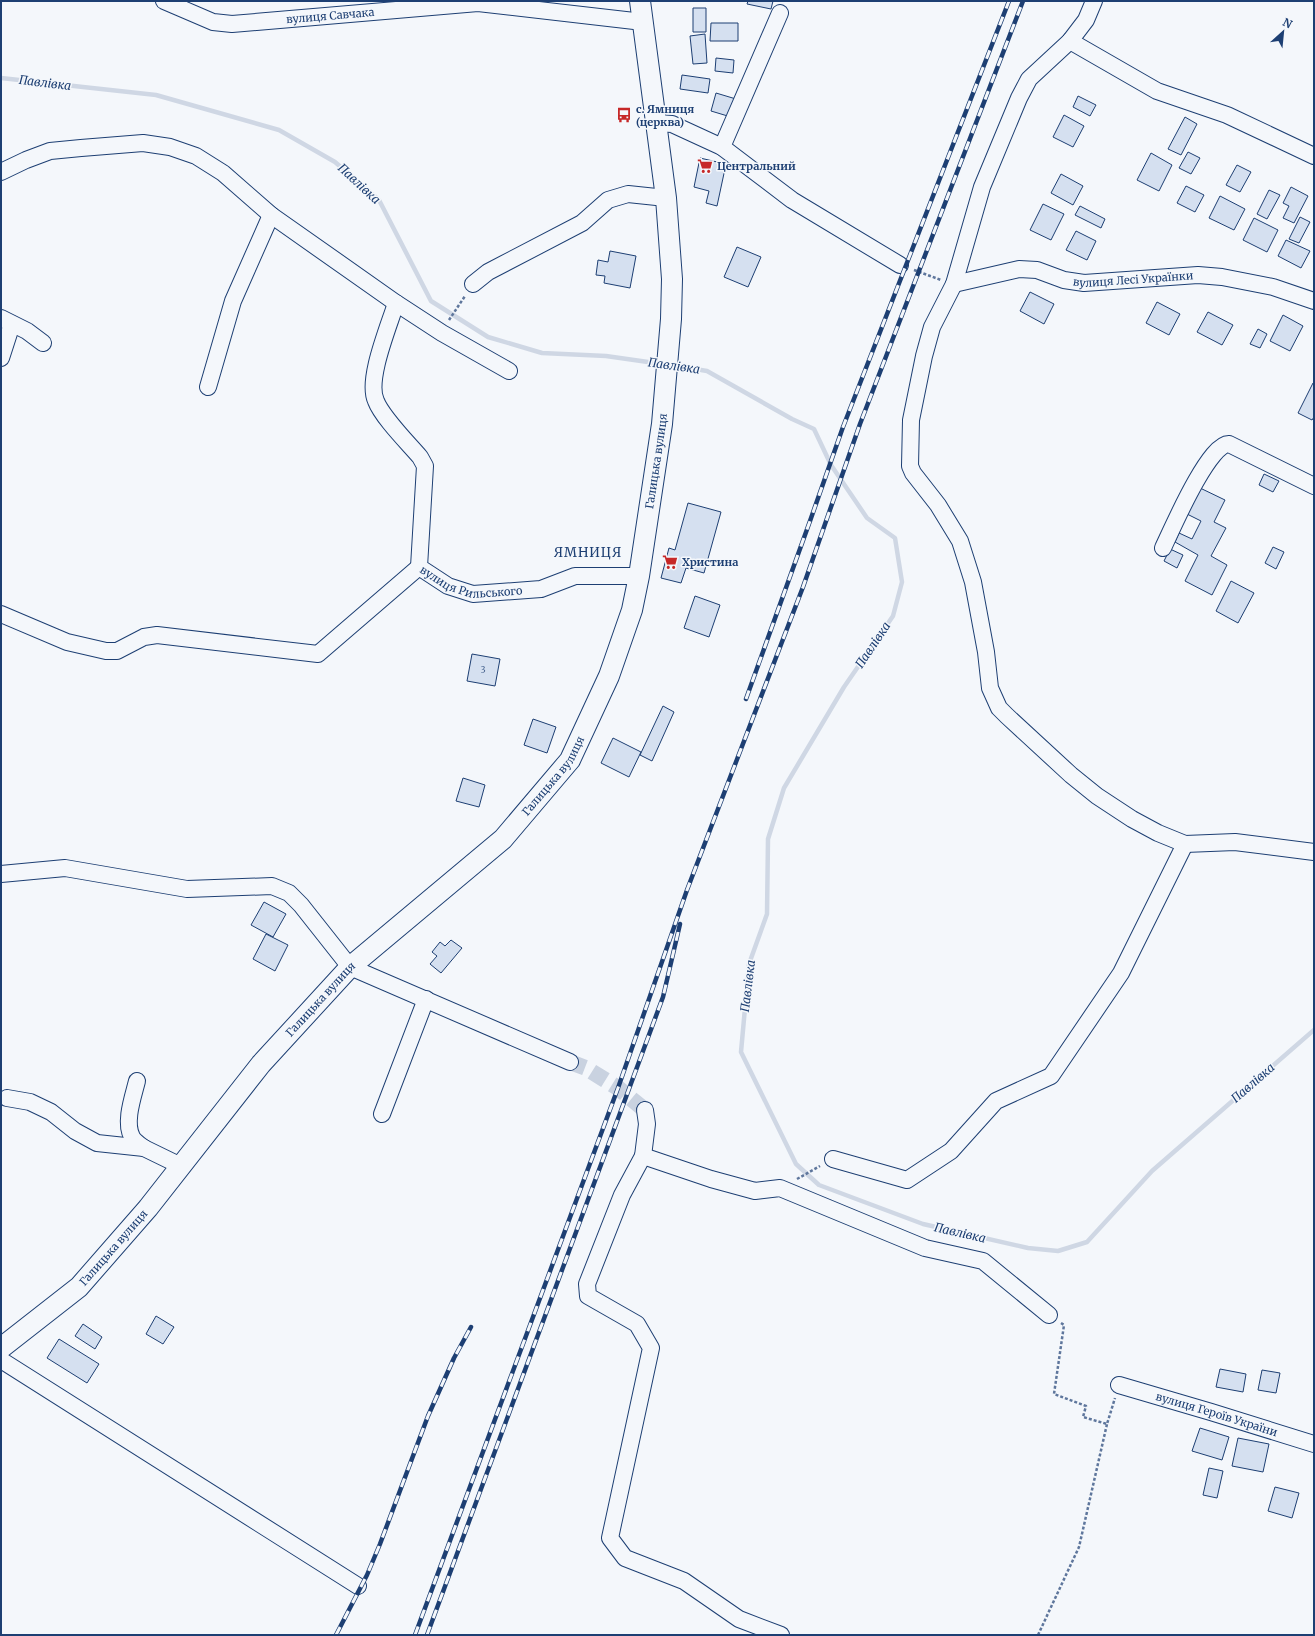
<svg xmlns="http://www.w3.org/2000/svg" width="1315" height="1636" font-family="Merriweather,serif">
<rect width="100%" height="100%" fill="#f4f7fb"/>
<g fill="none" stroke-linecap="round" stroke-linejoin="round">
<path stroke="#cfd7e4" stroke-width="4.5" d="M1,78L156,95L279,130L335,162L379,200L431,301L488,337L542,353L606,356L662,364
M671,365L707,371L792,419L814,429L831,465L867,518L895,538L902,582L893,616L844,687L784,788L768,839L767,914L749,964L741,1052L796,1164L819,1185L923,1224L1028,1248L1058,1251L1087,1242L1152,1171L1314,1030"/>
</g>
<path fill="#d5e0f0" stroke="#1d3f73" d="M748,1H773L771,9L747,4Z
M693,8H706V32H693Z
M711,23H738V41H710Z
M705,34L707,63L693,64L690,36Z
M716,58L734,60L733,73L715,71Z
M682,75L710,79L708,93L680,89Z
M716,93L736,99L731,117L711,111Z
M1078,96L1096,105L1090,116L1073,107Z
M1064,115L1084,126L1073,147L1053,137Z
M1185,117L1197,124L1181,155L1168,149Z
M1188,152L1200,158L1191,174L1179,168Z
M1151,153L1172,165L1159,191L1137,180Z
M700,158L726,164L717,206L706,203L709,191L694,187Z
M1237,165L1251,172L1240,192L1226,185Z
M1061,174L1083,186L1073,205L1051,193Z
M1186,186L1204,195L1195,212L1177,203Z
M1291,187L1308,196L1294,223L1283,218L1289,206L1283,203Z
M1269,190L1280,195L1267,219L1257,214Z
M1220,196L1245,209L1234,230L1209,218Z
M1043,204L1064,214L1051,240L1030,230Z
M1080,206L1105,219L1101,228L1075,215Z
M1300,217L1310,222L1299,243L1289,239Z
M1254,218L1278,230L1267,252L1243,240Z
M1076,231L1096,241L1087,260L1066,250Z
M1286,240L1310,251L1301,268L1278,256Z
M737,247L761,257L748,287L724,277Z
M610,251L636,256L630,288L604,283L605,276L596,275L598,260L608,262Z
M1030,292L1054,304L1044,324L1020,311Z
M1157,302L1180,314L1169,335L1146,323Z
M1208,312L1233,325L1222,345L1197,332Z
M1283,315L1303,326L1290,351L1270,341Z
M1258,329L1267,334L1260,348L1250,344Z
M1313,383L1314,384V417L1312,420L1298,413Z
M1264,474L1279,481L1273,492L1259,485Z
M1198,487L1225,500L1214,522L1226,528L1211,556L1227,565L1212,595L1185,581L1198,555L1175,542L1179,533L1192,539L1201,521L1185,513Z
M688,503L721,512L704,573L686,568L681,583L661,578L669,548L675,550Z
M1273,547L1284,552L1276,569L1265,563Z
M1170,549L1183,555L1177,568L1164,561Z
M1231,581L1254,593L1238,623L1216,611Z
M695,596L720,605L709,637L684,628Z
M472,654L500,659L495,686L467,681Z
M663,706L674,712L652,761L640,755Z
M533,719L556,727L547,753L524,745Z
M613,738L641,752L629,777L601,763Z
M463,778L485,785L479,807L456,801Z
M264,902L286,914L273,937L251,925Z
M266,934L288,945L275,971L253,959Z
M451,940L462,948L441,973L430,964L437,956L432,952L440,942L445,946Z
M156,1316L174,1327L163,1344L146,1334Z
M83,1324L102,1337L95,1349L75,1336Z
M59,1339L99,1364L87,1383L47,1358Z
M1220,1369L1246,1374L1243,1392L1216,1387Z
M1262,1370L1280,1373L1276,1393L1258,1390Z
M1200,1428L1229,1437L1222,1460L1192,1451Z
M1238,1438L1269,1444L1263,1472L1232,1466Z
M1209,1468L1223,1471L1217,1498L1203,1495Z
M1275,1487L1299,1493L1292,1518L1268,1511Z"/>
<g fill="none" stroke-linecap="round" stroke-linejoin="round">
<path stroke="#c9d2e0" stroke-width="16" stroke-dasharray="16 8" stroke-linecap="butt" d="M570,1062L586,1068L618,1088L645,1110"/>
<g stroke="#1d3f73" stroke-width="18">
<g id="minor">
<path id="s1" d="M164,1L213,22L232,24L478,3L643,22"/>
<path d="M1094,1L1086,20L1070,41L1029,79L1019,98L982,187L954,284L932,327L924,356L911,420L910,466L913,473L938,505L960,541L973,582L986,652L990,688L999,708L1007,716L1071,775L1097,796L1132,819L1158,833L1185,844L1235,842L1314,852"/>
<path d="M1070,41L1157,91L1227,115L1314,156"/>
<path d="M657,123L672,124L722,147L792,200L900,265"/>
<path d="M722,147L780,13"/>
<path d="M1,172L26,160L50,151L81,148L143,143L170,147L196,156L223,173L271,215L396,303L442,333L509,371"/>
<path d="M473,284L488,272L582,223L608,200L628,194L666,198"/>
<path id="s2" d="M954,284L1019,269L1037,270L1064,280L1084,283L1198,275L1222,277L1273,287L1314,301"/>
<path id="s3" d="M396,303C389,326 366,380 376,401C382,417 408,443 420,457L425,466L419,567L448,586L473,594L541,589L575,576H639"/>
<path d="M1,318L27,331L43,343"/>
<path d="M1,358L12,324"/>
<path d="M208,387L233,301L271,215"/>
<path d="M1163,548C1172,529 1209,443 1229,444L1314,486"/>
<path d="M1,614L67,642L106,651H117L144,637L157,635L318,654L419,567"/>
<path d="M1,874L65,868L187,889L272,886L289,893L301,905L350,967L570,1062"/>
<path d="M137,1081C133,1097 124,1122 132,1137C134,1141 140,1145 144,1148"/>
<path d="M7,1098L30,1102L51,1112L75,1131L97,1143L144,1148L181,1166"/>
<path d="M382,1114L426,999"/>
<path d="M643,1156L647,1124L645,1110"/>
<path d="M833,1159L907,1180L951,1151L996,1101L1051,1076L1121,973L1185,844"/>
<path d="M1,1360L358,1586"/>
<path id="s4" d="M1119,1385L1211,1412L1314,1444"/>
<path d="M781,1635L739,1619L684,1581L625,1558L610,1538L651,1348L637,1324L588,1296L587,1284L622,1195L643,1156L711,1179L755,1191L780,1188L925,1248L983,1261L1049,1315"/>
</g>
</g>
<g stroke="#1d3f73" stroke-width="22">
<g id="major">
<path id="s5" d="M1,1348L79,1287L148,1208L261,1064L350,967L503,839L570,760L609,676L632,610L639,576L662,424L671,319L672,279L666,198L640,1"/>
</g>
</g>
<path stroke="#5e769c" stroke-width="2.5" stroke-dasharray="3 2" stroke-linecap="butt" d="M914,270L941,280
M449,320L465,296
M797,1179L820,1166
M1061,1323L1064,1325L1054,1394L1086,1406L1083,1417L1107,1424L1115,1398
M1038,1635L1079,1547L1107,1424"/>
<use href="#minor" stroke="#f4f7fb" stroke-width="16"/>
<use href="#major" stroke="#f4f7fb" stroke-width="20"/>
<g stroke="#1d3f73" stroke-width="4.5">
<path id="rail" d="M746,699L810,521L843,427L1009,1
M336,1635L367,1575L380,1544L428,1416L454,1358L471,1327
M415,1635L618,1088L687,890L803,587L860,424L1023,1
M427,1635L663,997L680,924"/>
</g>
<use href="#rail" stroke="#f4f7fb" stroke-width="3" stroke-dasharray="9" stroke-linecap="butt"/>
</g>
<defs>
<g id="bus-bare" transform="scale(1.2)"><path d="M-5-6H5V4H4V6H2V4H-2V6H-4V4H-5ZM-3.5-4V0h7V-4ZM-3.5 1.2v1.5H-2V1.2ZM2 1.2v1.5H3.5V1.2Z" fill="#c62828" stroke="#f4f7fb" stroke-width="2.5" paint-order="stroke"/></g>
<g id="supermarket-bare" transform="scale(1.2)"><path d="M-6-5.5h2.5l.6 2H6L4.5 2H-2.5L-4.4-4H-6ZM-1.5 3.2a1.3 1.3 0 1 0 .1 0ZM3 3.2a1.3 1.3 0 1 0 .1 0Z" fill="#c62828" stroke="#f4f7fb" stroke-width="2.5" paint-order="stroke"/></g>
</defs>
<g fill-rule="evenodd">
<use href="#bus-bare" x="624" y="115"/>
<use href="#supermarket-bare" x="705" y="166"/>
<use href="#supermarket-bare" x="670" y="562"/>
</g>
<g text-anchor="middle" stroke-width="3" stroke-linejoin="round" paint-order="stroke">
<g font-size="9" fill="#4b6792">
<text x="483" y="673">3</text>
</g>
<g font-size="11" fill="#1d3f73" stroke="#f4f7fb">
<text dy="4" stroke="none"><textPath href="#s1" startOffset="171">вулиця Савчака</textPath></text>
<text dy="4" stroke="none"><textPath href="#s2" startOffset="183">вулиця Лесі Українки</textPath></text>
<text dy="4" stroke="none"><textPath href="#s5" startOffset="1135">Галицька вулиця</textPath></text>
<text dy="4" stroke="none"><textPath href="#s3" startOffset="341">вулиця Рильського</textPath></text>
<text dy="4" stroke="none"><textPath href="#s5" startOffset="799">Галицька вулиця</textPath></text>
<text dy="4" stroke="none"><textPath href="#s5" startOffset="475">Галицька вулиця</textPath></text>
<text dy="4" stroke="none"><textPath href="#s5" startOffset="151">Галицька вулиця</textPath></text>
<text dy="4" stroke="none"><textPath href="#s4" startOffset="102">вулиця Героїв України</textPath></text>
</g>
<g font-size="11" font-weight="bold" fill="#1d3f73" stroke="#f4f7fb" text-anchor="start">
<text x="636" y="113">с. Ямниця<tspan x="636" dy="13">(церква)</tspan></text>
<text x="717" y="170">Центральний</text>
<text x="682" y="566">Христина</text>
</g>
<g font-size="12" font-style="italic" fill="#1d3f73" stroke="#f4f7fb">
<text transform="translate(45 83) rotate(7)" y="4">Павлівка</text>
<text transform="translate(359 184) rotate(43)" y="4">Павлівка</text>
<text transform="translate(674 366) rotate(8)" y="4">Павлівка</text>
<text transform="translate(873 645) rotate(-56)" y="4">Павлівка</text>
<text transform="translate(748 986) rotate(-83)" y="4">Павлівка</text>
<text transform="translate(1253 1083) rotate(-41)" y="4">Павлівка</text>
<text transform="translate(960 1233) rotate(13)" y="4">Павлівка</text>
</g>
<g font-size="13" letter-spacing="1" fill="#1d3f73" stroke="#f4f7fb">
<text x="588" y="557">ЯМНИЦЯ</text>
</g>
</g>
<rect width="1315" height="1636" fill="none" stroke="#1d3f73" stroke-width="4"/>
<g transform="translate(1283 32) rotate(27)" stroke="#f4f7fb" stroke-width="3" paint-order="stroke">
<path d="M0-3L7 15L0 10L-7 15Z" fill="#1d3f73"/>
<text y="-6" font-size="11" font-weight="bold" text-anchor="middle" fill="#1d3f73">N</text>
</g>
</svg>
